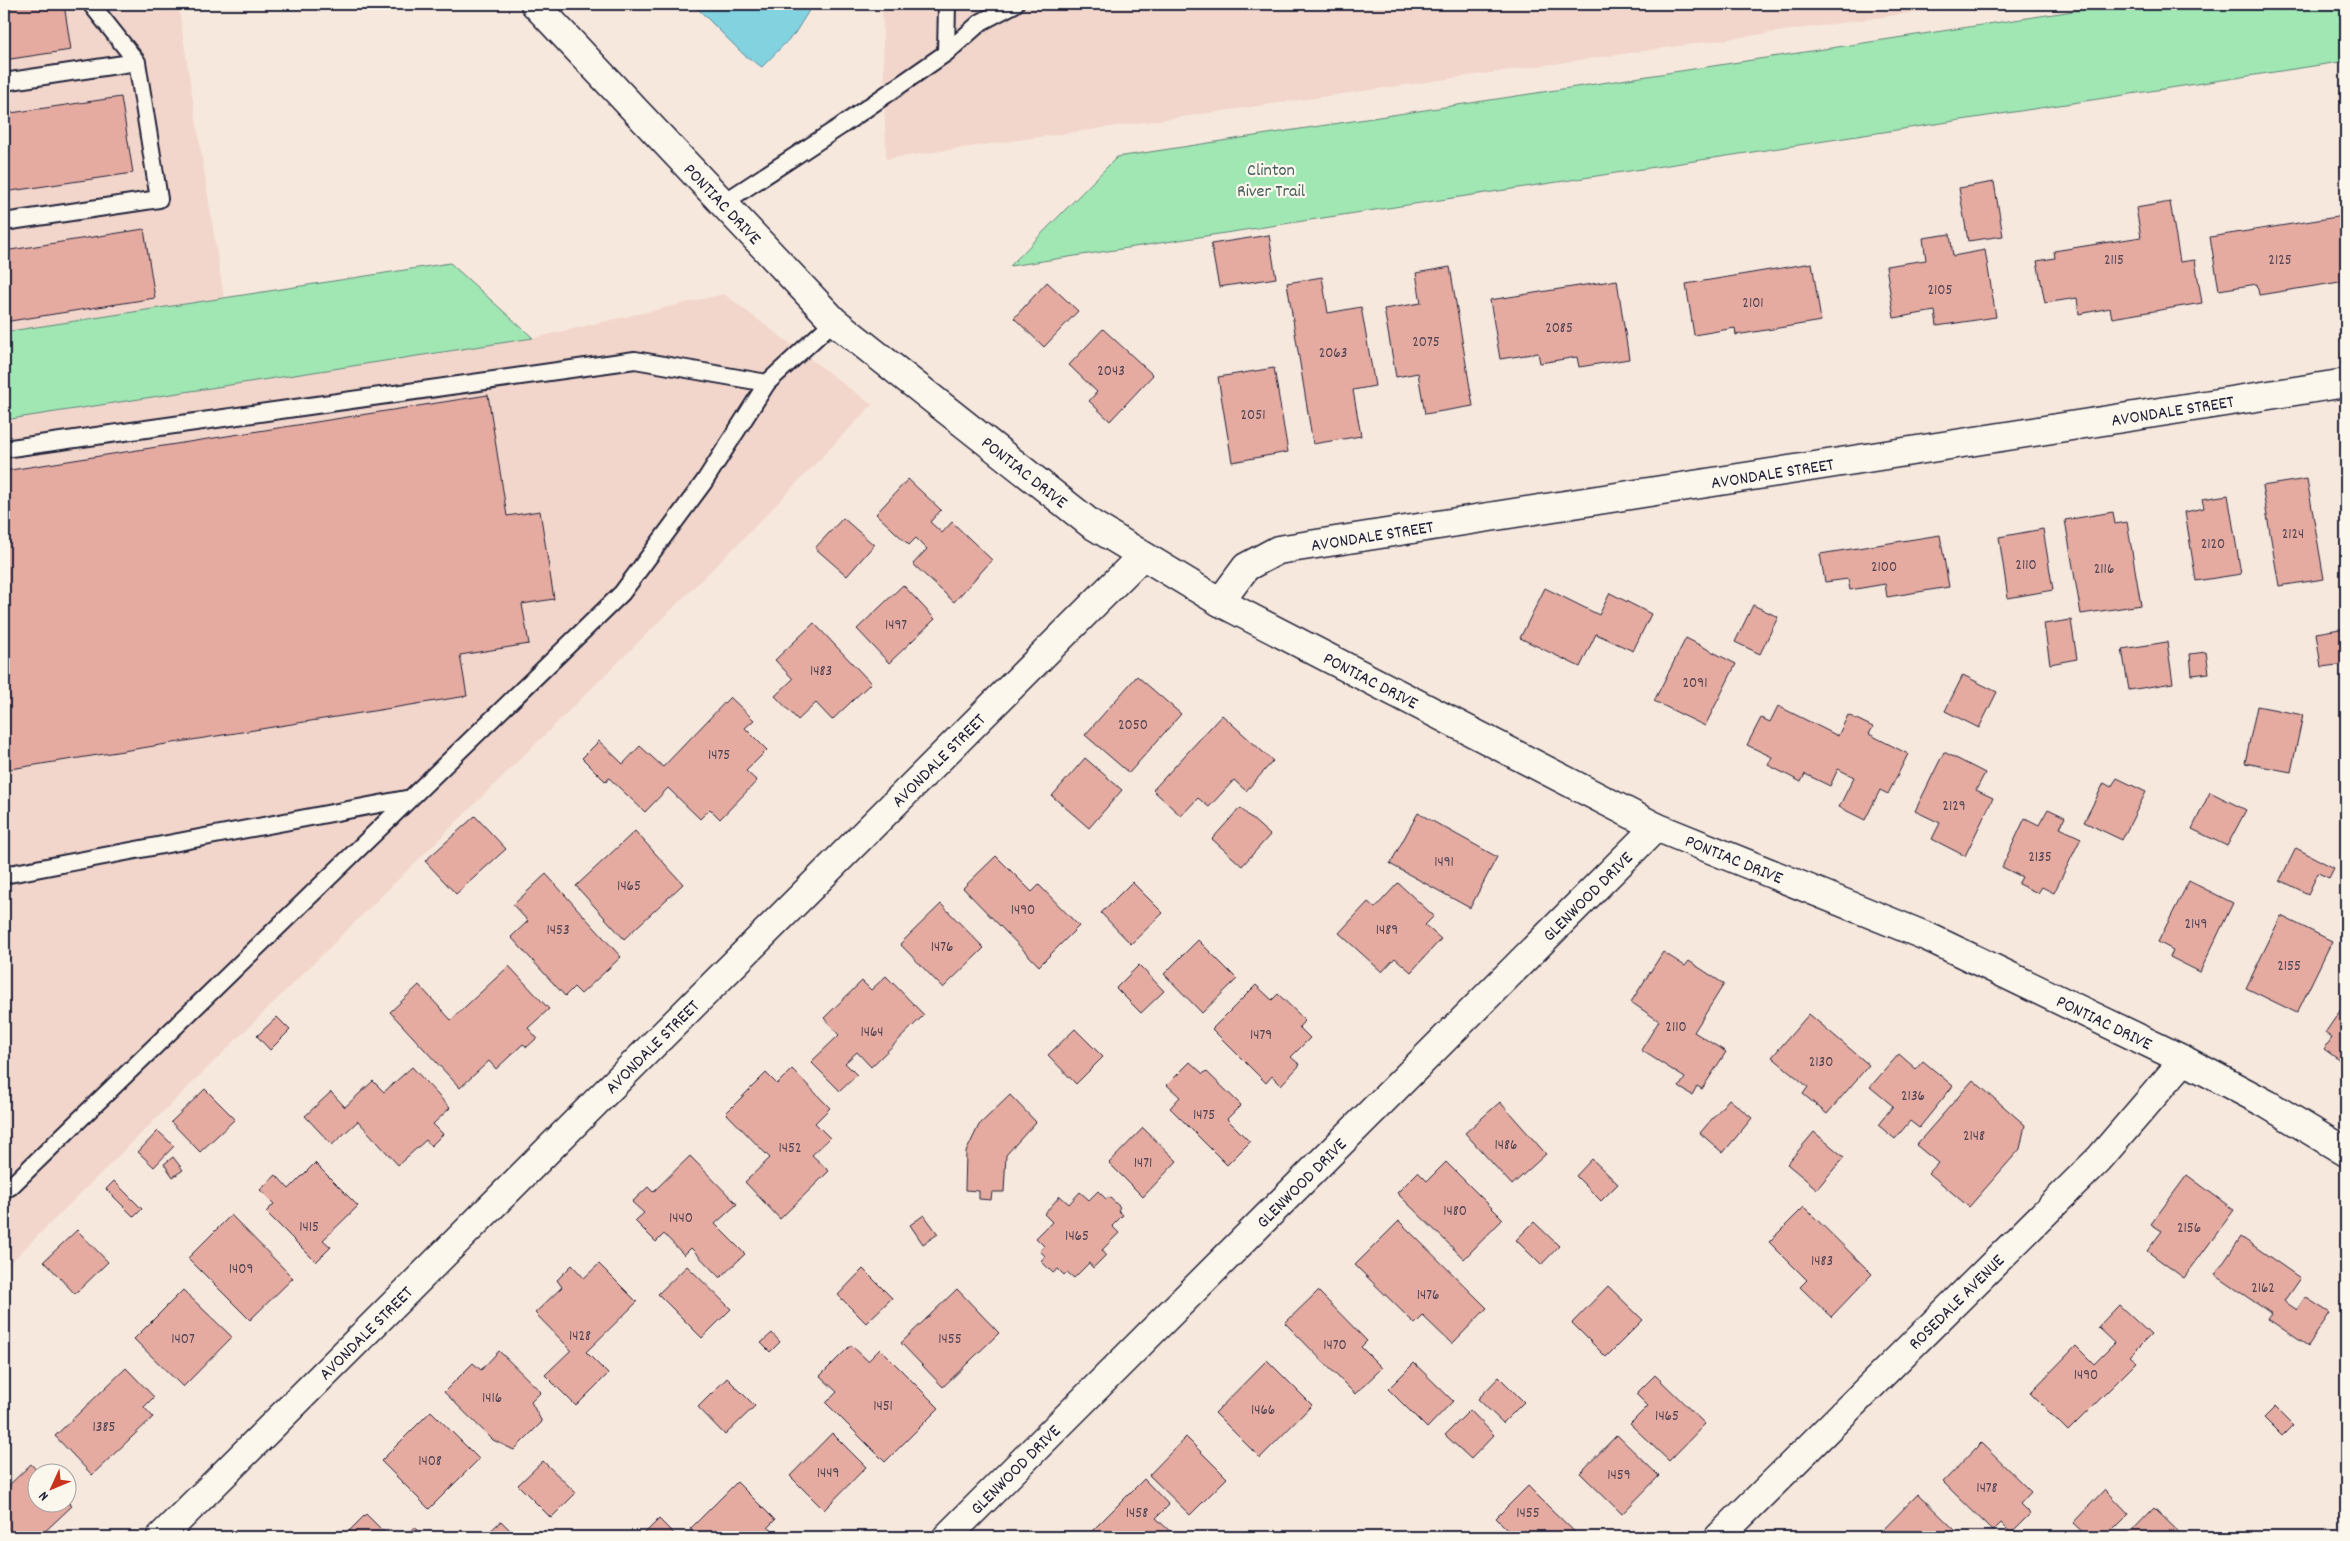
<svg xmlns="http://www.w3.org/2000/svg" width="2350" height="1541" font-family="Dekko,sans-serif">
<rect width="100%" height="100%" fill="#f7e8dd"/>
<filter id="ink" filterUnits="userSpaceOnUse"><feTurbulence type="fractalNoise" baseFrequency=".02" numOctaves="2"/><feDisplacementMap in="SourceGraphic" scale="10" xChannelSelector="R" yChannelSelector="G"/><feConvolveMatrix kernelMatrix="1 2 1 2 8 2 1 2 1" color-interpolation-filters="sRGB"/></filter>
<g filter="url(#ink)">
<path fill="#f2d6cb" d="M4,4H178L224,298L4,332Z
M882,4H1974L886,159Z
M724,294L872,405L746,536L4,1269V420L533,338Z"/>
<path fill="#a0e7b4" stroke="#618478" d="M2119,4H2346V61L1010,266L1117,157Z
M450,263L533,338L4,420V332Z"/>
<path fill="#83d2e0" stroke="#5c8c9e" d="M693,4H813L795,33L762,67L743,54Z"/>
<path fill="#e5aba1" stroke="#22223b" d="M4,4H64L71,50L4,60Z
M121,97L133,173L4,192V114Z
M1994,182L2003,236L1968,241L1959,188Z
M2170,202L2180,262L2195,260L2202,303L2112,318L2110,308L2079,314L2077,298L2045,303L2037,261L2055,258L2054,251L2141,237L2136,208Z
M2343,216L2346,233V281L2259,295L2257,284L2219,290L2210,237Z
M144,229L155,298L4,322V251Z
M1950,234L1953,256L1985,250L1996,317L1937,326L1935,311L1894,318L1886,266L1926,260L1923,238Z
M1269,235L1276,278L1219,287L1211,244Z
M1812,263L1821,321L1736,335L1735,328L1694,335L1686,284Z
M1450,267L1473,406L1425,414L1418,373L1396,377L1384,309L1421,303L1416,273Z
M1322,277L1328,313L1361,307L1375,386L1353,390L1361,436L1313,444L1287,283Z
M1617,280L1629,359L1579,367L1577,357L1540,363L1538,353L1500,359L1490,300Z
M1047,282L1078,311L1044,347L1014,318Z
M1103,329L1153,375L1110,421L1089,401L1097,392L1069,365Z
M1274,368L1288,452L1232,462L1218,377Z
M488,395L507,516L540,511L554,599L522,604L529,644L460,655L467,696L4,770V471Z
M908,479L941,510L930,522L942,533L952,522L992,560L954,602L913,564L927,549L916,538L909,545L876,514Z
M2307,479L2324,579L2279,586L2262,486Z
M2228,495L2241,574L2196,581L2185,512L2204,508L2202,499Z
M2113,512L2115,524L2127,522L2141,605L2081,614L2065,520Z
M843,518L874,545L847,576L815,548Z
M2043,529L2053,590L2008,598L1999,537Z
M1940,535L1949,587L1887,597L1885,584L1850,590L1848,579L1825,582L1820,554Z
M903,585L935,619L889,663L857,629Z
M1545,588L1599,615L1610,593L1651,614L1633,651L1596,634L1580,667L1520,638Z
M1753,605L1778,617L1760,654L1735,642Z
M2071,620L2077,659L2050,664L2044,624Z
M814,623L871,683L832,720L816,703L798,720L775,696L793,679L775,660Z
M2346,628V664L2321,667L2316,633Z
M1686,638L1736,664L1705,726L1654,701Z
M2167,642L2173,683L2129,690L2122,649Z
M2206,652L2209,673L2192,675L2190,654Z
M1963,675L1997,692L1979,728L1945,711Z
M1137,676L1181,714L1129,773L1085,735Z
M730,697L754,720L745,728L767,750L746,771L757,781L720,819L710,809L700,819L668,788L645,812L609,778L606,782L582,758L599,741L623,764L640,746L663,767Z
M1778,706L1838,736L1848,715L1873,727L1869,734L1908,754L1888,794L1880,790L1865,820L1839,807L1854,777L1838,769L1830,786L1805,774L1801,782L1768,765L1772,757L1747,745L1761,718L1770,722Z
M2257,706L2303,715L2291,772L2245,763Z
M1222,715L1273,761L1246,791L1234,780L1209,807L1198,798L1181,816L1153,790Z
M1944,752L1985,773L1976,790L1993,798L1965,856L1932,839L1940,823L1915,811Z
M1085,758L1122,790L1089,828L1052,796Z
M2117,778L2146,792L2122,840L2084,822L2104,783L2111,787Z
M2210,792L2246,810L2227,846L2192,829Z
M1240,808L1270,835L1242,866L1212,839Z
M2048,809L2065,817L2060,828L2081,838L2054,893L2042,887L2038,893L2018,884L2022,877L2002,867L2025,818L2039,825Z
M1418,813L1497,857L1470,908L1390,864Z
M475,816L506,849L456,894L425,861Z
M635,831L683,884L624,939L576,886Z
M2296,848L2334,868L2329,878L2318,873L2308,894L2280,880Z
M996,856L1032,892L1039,885L1079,926L1039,966L963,888Z
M546,874L621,957L581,994L574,987L565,996L511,937L528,921L513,905Z
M2189,881L2233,903L2200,972L2170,957L2173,950L2158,942Z
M1132,882L1163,913L1131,944L1101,913Z
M1398,883L1434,916L1425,925L1441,939L1411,972L1395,958L1382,972L1339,933L1368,902L1375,908Z
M941,904L984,948L943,988L900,944Z
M2281,916L2332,941L2297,1013L2246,988Z
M1198,940L1237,979L1202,1013L1164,974Z
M1663,952L1685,966L1689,961L1724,984L1694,1032L1726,1052L1702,1089L1697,1086L1692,1095L1679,1087L1685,1078L1641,1050L1659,1021L1631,1002Z
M1139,965L1164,991L1141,1013L1116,988Z
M509,966L549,1009L528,1028L537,1038L527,1047L523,1044L496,1069L489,1061L460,1088L390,1012L419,985L451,1020Z
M886,976L924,1015L871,1067L857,1052L845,1063L857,1075L840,1091L811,1062L839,1035L824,1018L862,981L871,990Z
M1256,985L1272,1000L1278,994L1305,1020L1299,1027L1310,1038L1291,1057L1300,1065L1281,1085L1272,1076L1266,1083L1212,1029Z
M2346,1002V1065L2324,1049L2332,1038L2325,1033Z
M1809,1014L1869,1065L1827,1114L1803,1094L1808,1087L1772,1057Z
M277,1017L290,1030L270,1050L257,1036Z
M1075,1029L1103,1057L1076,1084L1048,1055Z
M1899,1054L1916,1069L1923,1061L1953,1086L1919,1128L1910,1121L1895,1139L1878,1125L1893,1106L1870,1087Z
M1190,1062L1203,1074L1206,1071L1241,1105L1227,1119L1250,1142L1227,1165L1170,1108L1180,1097L1167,1085Z
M412,1067L450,1108L433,1124L443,1134L431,1146L426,1140L398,1165L358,1121L332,1145L305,1116L331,1092L345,1107L373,1081L384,1092Z
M792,1069L830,1108L815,1123L830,1138L812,1155L829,1171L780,1219L745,1182L770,1158L726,1113L766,1073L777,1084Z
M1973,1080L2025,1125L2020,1149L1969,1207L1929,1173L1938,1163L1916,1145Z
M205,1089L235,1119L200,1152L171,1122Z
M1010,1095L1036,1122L1006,1155L1004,1192H992L991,1200L979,1199V1191L965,1190L966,1152L979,1125Z
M1729,1099L1752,1118L1723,1153L1700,1133Z
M1500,1102L1546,1154L1512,1185L1465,1133Z
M1143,1128L1177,1161L1143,1197L1109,1163Z
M158,1131L174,1146L154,1167L138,1152Z
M1814,1132L1844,1157L1817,1189L1787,1164Z
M690,1156L737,1204L715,1224L745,1254L720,1278L691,1248L684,1255L664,1234L656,1242L635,1221L644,1213L632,1202L648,1187L653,1192Z
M173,1157L183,1170L173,1177L164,1164Z
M1592,1159L1618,1184L1601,1201L1576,1176Z
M1446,1162L1503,1219L1464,1259L1397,1193L1418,1172L1427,1181Z
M315,1163L358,1206L323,1240L331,1247L316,1262L266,1212L274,1204L260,1190L276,1175L289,1189Z
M2187,1175L2234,1210L2184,1278L2147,1251L2162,1231L2151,1224Z
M114,1181L142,1209L134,1217L106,1189Z
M1098,1191L1106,1199L1109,1197L1120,1207L1118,1210L1123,1215L1112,1226L1119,1233L1102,1250L1106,1255L1093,1268L1089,1263L1074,1278L1067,1272L1064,1275L1058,1269L1053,1273L1041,1261L1045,1256L1040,1251L1044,1246L1036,1238L1052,1222L1044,1214L1060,1196L1069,1204L1080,1192L1089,1200Z
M1804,1207L1872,1274L1831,1317L1800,1287L1807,1280L1769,1242Z
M231,1215L293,1278L250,1320L188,1258Z
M924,1215L938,1234L923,1244L910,1225Z
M1399,1221L1487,1308L1452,1344L1423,1316L1415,1324L1355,1265Z
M1534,1222L1559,1246L1541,1265L1516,1240Z
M77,1230L108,1262L75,1294L44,1261Z
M2241,1237L2300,1278L2284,1301L2297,1310L2305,1297L2330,1313L2308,1346L2268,1319L2272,1314L2215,1275Z
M599,1264L637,1302L586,1352L608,1374L576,1406L545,1375L571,1350L535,1313L562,1287L557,1280L572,1265L584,1278Z
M687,1266L731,1309L702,1338L658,1294Z
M863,1269L892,1298L866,1323L838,1295Z
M1608,1286L1643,1320L1606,1357L1572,1323Z
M957,1289L999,1333L943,1387L901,1343Z
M183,1290L232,1337L183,1387L134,1339Z
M1318,1291L1367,1341L1361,1347L1382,1368L1355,1394L1285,1323Z
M2119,1305L2151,1335L2130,1356L2137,1362L2068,1431L2030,1393L2076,1346L2094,1364L2115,1343L2098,1327Z
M772,1333L780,1342L770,1352L761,1343Z
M851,1345L868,1361L880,1349L939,1408L885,1462L826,1403L837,1392L820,1376Z
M499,1351L541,1392L531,1402L542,1422L514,1450L493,1440L444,1392L473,1363L481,1370Z
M1267,1360L1312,1405L1260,1458L1215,1413Z
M1414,1363L1453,1401L1427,1428L1388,1389Z
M126,1368L154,1397L144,1407L153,1417L92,1475L55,1436Z
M1655,1375L1705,1424L1669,1461L1630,1424L1648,1406L1636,1394Z
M1499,1377L1524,1402L1503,1423L1478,1399Z
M727,1378L755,1406L725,1435L698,1407Z
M2275,1407L2293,1425L2282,1436L2264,1418Z
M1470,1410L1494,1435L1471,1459L1445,1435Z
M431,1411L479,1459L429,1509L381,1461Z
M832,1433L866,1467L824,1510L790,1476Z
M1617,1435L1659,1476L1622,1514L1580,1473Z
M1186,1437L1227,1478L1190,1515L1149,1475Z
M1981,1443L2031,1492L2020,1504L2030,1514L2011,1533L2001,1523L1993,1531L1943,1482Z
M543,1461L576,1493L551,1518L518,1485Z
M31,1464L40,1474H38V1504H68V1502L72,1506L39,1537H4V1490Z
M1144,1479L1169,1505L1156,1518L1176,1537H1086Z
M737,1482L775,1520L768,1527L779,1537H697L690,1529Z
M1528,1486L1549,1507L1580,1537H1515L1496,1518Z
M2105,1489L2129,1514L2106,1537H2088L2073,1523Z
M1918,1494L1962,1537H1887L1881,1532Z
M2154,1508L2183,1536L2182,1537H2131L2128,1535Z
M366,1514L389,1537H343Z
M659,1519L677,1537H641Z
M501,1521L517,1537H484Z
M415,1527L425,1537H406Z"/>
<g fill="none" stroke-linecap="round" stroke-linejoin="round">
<g stroke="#22223b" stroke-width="20">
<path id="lane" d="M946,53L947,4
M4,82L137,62
M723,203L841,126L946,53L981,22L1015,4
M4,222L159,199L137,62L91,4
M4,449L635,360L767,383
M4,875L411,798
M4,1189L10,1187L622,593L704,482L767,383L834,321"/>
</g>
<g stroke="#22223b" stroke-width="31">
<g id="street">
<path id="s1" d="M535,4L834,321L1091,524L1220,602L1656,827L1928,937L2184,1060L2267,1104L2346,1152"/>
<path id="s2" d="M1220,602L1246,567L1278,550L2346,383"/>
<path id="s3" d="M161,1537L1142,556"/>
<path id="s4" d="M947,1537L1656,827"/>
<path id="s5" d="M1719,1537L2099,1159L2184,1060"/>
</g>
</g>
<use href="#lane" stroke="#fbf7ec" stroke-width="16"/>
<use href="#street" stroke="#fbf7ec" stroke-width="28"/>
</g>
</g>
<g text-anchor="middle" stroke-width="4.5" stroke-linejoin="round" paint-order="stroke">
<g font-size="15" fill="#534454">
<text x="2114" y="264">2115</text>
<text x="2280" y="264">2125</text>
<text x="1940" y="294">2105</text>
<text x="1753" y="307">2101</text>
<text x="1559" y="332">2085</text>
<text x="1426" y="346">2075</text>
<text x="1333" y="357">2063</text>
<text x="1111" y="375">2043</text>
<text x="1253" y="419">2051</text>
<text x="2293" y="538">2124</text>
<text x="2213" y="548">2120</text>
<text x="2026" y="569">2110</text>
<text x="1884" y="571">2100</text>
<text x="2104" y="573">2116</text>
<text x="896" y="629">1497</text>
<text x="821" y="675">1483</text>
<text x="1695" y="687">2091</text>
<text x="1133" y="729">2050</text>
<text x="719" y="759">1475</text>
<text x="1954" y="810">2129</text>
<text x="2040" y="861">2135</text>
<text x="1444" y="866">1491</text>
<text x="629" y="890">1465</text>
<text x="1023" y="914">1490</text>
<text x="2196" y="928">2149</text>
<text x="558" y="934">1453</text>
<text x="1387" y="934">1489</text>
<text x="942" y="951">1476</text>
<text x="2289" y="970">2155</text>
<text x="1676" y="1031">2110</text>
<text x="872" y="1036">1464</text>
<text x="1261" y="1039">1479</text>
<text x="1821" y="1066">2130</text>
<text x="1913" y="1100">2136</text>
<text x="1204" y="1119">1475</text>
<text x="1974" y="1140">2148</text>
<text x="1506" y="1149">1486</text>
<text x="790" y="1152">1452</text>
<text x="1143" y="1167">1471</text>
<text x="1455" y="1215">1480</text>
<text x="681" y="1222">1440</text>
<text x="309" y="1231">1415</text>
<text x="2189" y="1232">2156</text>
<text x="1077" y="1240">1465</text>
<text x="1822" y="1265">1483</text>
<text x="241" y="1273">1409</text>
<text x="2263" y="1292">2162</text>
<text x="1428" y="1299">1476</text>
<text x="580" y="1340">1428</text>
<text x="183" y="1343">1407</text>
<text x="950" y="1343">1455</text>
<text x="1335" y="1349">1470</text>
<text x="2086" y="1379">1490</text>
<text x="492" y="1402">1416</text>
<text x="883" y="1410">1451</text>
<text x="1263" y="1414">1466</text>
<text x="1667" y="1420">1465</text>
<text x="104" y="1431">1385</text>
<text x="430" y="1465">1408</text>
<text x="828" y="1477">1449</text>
<text x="1619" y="1479">1459</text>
<text x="1987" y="1492">1478</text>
<text x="1137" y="1517">1458</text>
<text x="1528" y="1517">1455</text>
</g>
<g font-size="18" fill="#485d5f" stroke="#fbf7ec">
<text x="1271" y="175">Clinton<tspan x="1271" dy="21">River Trail</tspan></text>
</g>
<g font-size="18" fill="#22223b" stroke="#fbf7ec">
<text dy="6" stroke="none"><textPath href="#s1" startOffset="274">PONTIAC DRIVE</textPath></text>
<text dy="6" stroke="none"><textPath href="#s2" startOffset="985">AVONDALE STREET</textPath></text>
<text dy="6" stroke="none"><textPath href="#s2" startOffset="580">AVONDALE STREET</textPath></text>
<text dy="6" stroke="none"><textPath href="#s1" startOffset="679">PONTIAC DRIVE</textPath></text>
<text dy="6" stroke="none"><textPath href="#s2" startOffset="175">AVONDALE STREET</textPath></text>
<text dy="6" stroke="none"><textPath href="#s1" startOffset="1084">PONTIAC DRIVE</textPath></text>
<text dy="6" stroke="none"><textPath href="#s3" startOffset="1099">AVONDALE STREET</textPath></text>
<text dy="6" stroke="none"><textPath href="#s1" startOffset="1489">PONTIAC DRIVE</textPath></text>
<text dy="6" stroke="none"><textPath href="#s4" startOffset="906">GLENWOOD DRIVE</textPath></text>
<text dy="6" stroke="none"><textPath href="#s1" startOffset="1894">PONTIAC DRIVE</textPath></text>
<text dy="6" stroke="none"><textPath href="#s3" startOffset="694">AVONDALE STREET</textPath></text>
<text dy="6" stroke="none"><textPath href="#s4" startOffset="501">GLENWOOD DRIVE</textPath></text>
<text dy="6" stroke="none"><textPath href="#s5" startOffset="334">ROSEDALE AVENUE</textPath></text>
<text dy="6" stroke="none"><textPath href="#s3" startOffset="289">AVONDALE STREET</textPath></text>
<text dy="6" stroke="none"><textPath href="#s4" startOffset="96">GLENWOOD DRIVE</textPath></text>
</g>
</g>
<rect width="2350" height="1541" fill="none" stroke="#fbf7ec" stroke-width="20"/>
<rect x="10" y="10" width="2330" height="1521" fill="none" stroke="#22223b" stroke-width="2" filter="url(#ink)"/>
<g transform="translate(52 1488) rotate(226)"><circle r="24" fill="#fbf7ec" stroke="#a4a2a5"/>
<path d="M0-4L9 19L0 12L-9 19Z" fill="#c8321e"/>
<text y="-8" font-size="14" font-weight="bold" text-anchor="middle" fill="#22223b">N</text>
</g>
</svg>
